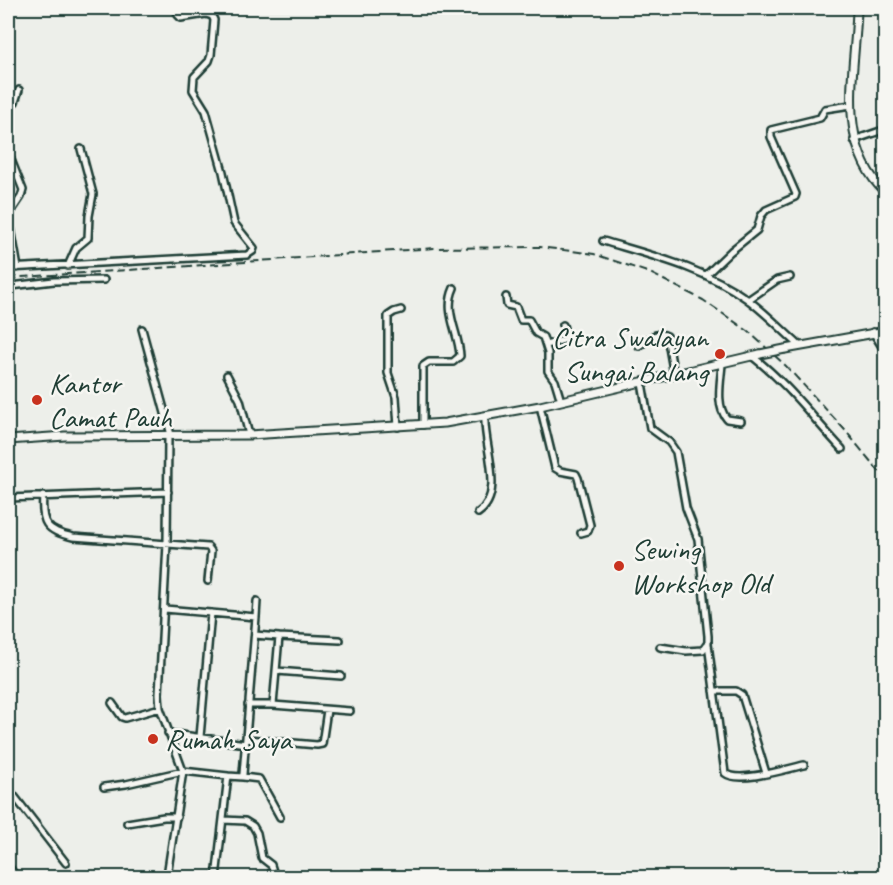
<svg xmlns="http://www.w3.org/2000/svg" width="893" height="885" font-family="Caveat,sans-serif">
<rect width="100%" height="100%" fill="#edefea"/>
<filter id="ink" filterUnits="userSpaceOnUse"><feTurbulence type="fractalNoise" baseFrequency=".0167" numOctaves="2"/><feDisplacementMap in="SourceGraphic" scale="12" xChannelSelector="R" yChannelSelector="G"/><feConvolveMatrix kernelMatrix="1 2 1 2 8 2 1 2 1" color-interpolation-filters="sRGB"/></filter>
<g filter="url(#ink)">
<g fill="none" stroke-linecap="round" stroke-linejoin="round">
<g stroke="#1f3d34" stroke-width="10">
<path id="minor" d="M8,107L15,102L19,90
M854,140L886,129
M8,152L23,190L21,197L11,212L10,222L18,268
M603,241C653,256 704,268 747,299C766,313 782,330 799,345
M68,266L76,248L88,238L89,216L93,194L81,149
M8,268L247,255L253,251L254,248L234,223L223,172L206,111L193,90L194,77L209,61L211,55L214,20L212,16L206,14L181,18L178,15L176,8
M706,275L731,251L757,230L761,216L766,210L795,197L796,194L771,137V130L820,118L825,109L851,105
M8,289L11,286L54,281L104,280
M506,297L507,305L516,307L521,320H529L536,333L543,337L548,353V371L555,381L561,401
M748,300L777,280L790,277
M142,329L171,435
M873,332L886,353
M546,345L567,339L563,325
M639,346C648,340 657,330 667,336L674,375
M752,356C789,385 811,416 842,449
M722,364C721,380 715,406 727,419L741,421
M227,375L240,400L249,435
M642,383L650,428L669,442L676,452L686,508L698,539L708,636V643L703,650L686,651L660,647
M540,406L555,468L560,471L576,474L578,478L590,525L588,531L581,533
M423,425V366L429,362H453L460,356C459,332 443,312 454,288
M398,427L396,397L388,373V316L394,312L401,310
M168,436L167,544L159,694L160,708L183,771L168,869L171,878
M43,496C41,522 45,531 73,537L208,547L211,551L208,581
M8,498L168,492
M478,513C506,494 483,445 485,417
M165,609L256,617L257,601
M255,635L279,637
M708,644L725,773C738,784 787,769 804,765
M277,671L341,676
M714,691H736L742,695L766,773
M112,703L122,717L125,718L160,708
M248,705H273L279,637L340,640
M273,705L350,711
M168,733L246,744
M200,737L211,613
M246,739L317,745L322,744L327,710
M243,777L259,779L280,817
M104,787L126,784L183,771L228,776
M8,788L66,863
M223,820L245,821L253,826L257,833L262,858L271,865L275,878
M127,823L164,817H177
M216,878L228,776L243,777V774L256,617"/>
</g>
<g stroke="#1f3d34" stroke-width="11">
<path id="tertiary" d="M857,8C856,70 834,144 886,193
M785,349L886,331
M8,440L65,436L249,435L445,423L540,406L760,354
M8,866L16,878"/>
</g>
<use href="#minor" stroke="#f6f6f2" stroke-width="5"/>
<use href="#tertiary" stroke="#f6f6f2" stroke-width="7"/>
<path stroke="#1f3d34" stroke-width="2" stroke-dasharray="9 4.5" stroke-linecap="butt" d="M8,278L204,265L434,248L540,247L594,254L650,273L703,300L748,331L786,366L844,429L886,480"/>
<g stroke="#1f3d34" stroke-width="11" stroke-linecap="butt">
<path id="tertiary-bridge" d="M760,354L785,349"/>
</g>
<use href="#tertiary-bridge" stroke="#f6f6f2" stroke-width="7"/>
</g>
</g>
<g fill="#c8321e" stroke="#f6f6f2" stroke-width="2">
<circle cx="720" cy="354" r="6"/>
<circle cx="37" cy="400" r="6"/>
<circle cx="619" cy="566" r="6"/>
<circle cx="153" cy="739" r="6"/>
</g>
<g text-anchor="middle" stroke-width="5" stroke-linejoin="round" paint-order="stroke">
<g font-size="30" fill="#1f3d34" stroke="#f6f6f2" text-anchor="start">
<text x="708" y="347" text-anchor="end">Citra Swalayan<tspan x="708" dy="34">Sungai Balang</tspan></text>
<text x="49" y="393">Kantor<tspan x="49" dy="34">Camat Pauh</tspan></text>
<text x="631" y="559">Sewing<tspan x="631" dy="34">Workshop Old</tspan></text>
<text x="165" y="749">Rumah Saya</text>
</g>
</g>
<rect width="893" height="885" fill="none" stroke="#f6f6f2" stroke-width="30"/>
<rect x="15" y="15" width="863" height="855" fill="none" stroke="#1f3d34" stroke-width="2" filter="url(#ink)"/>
</svg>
